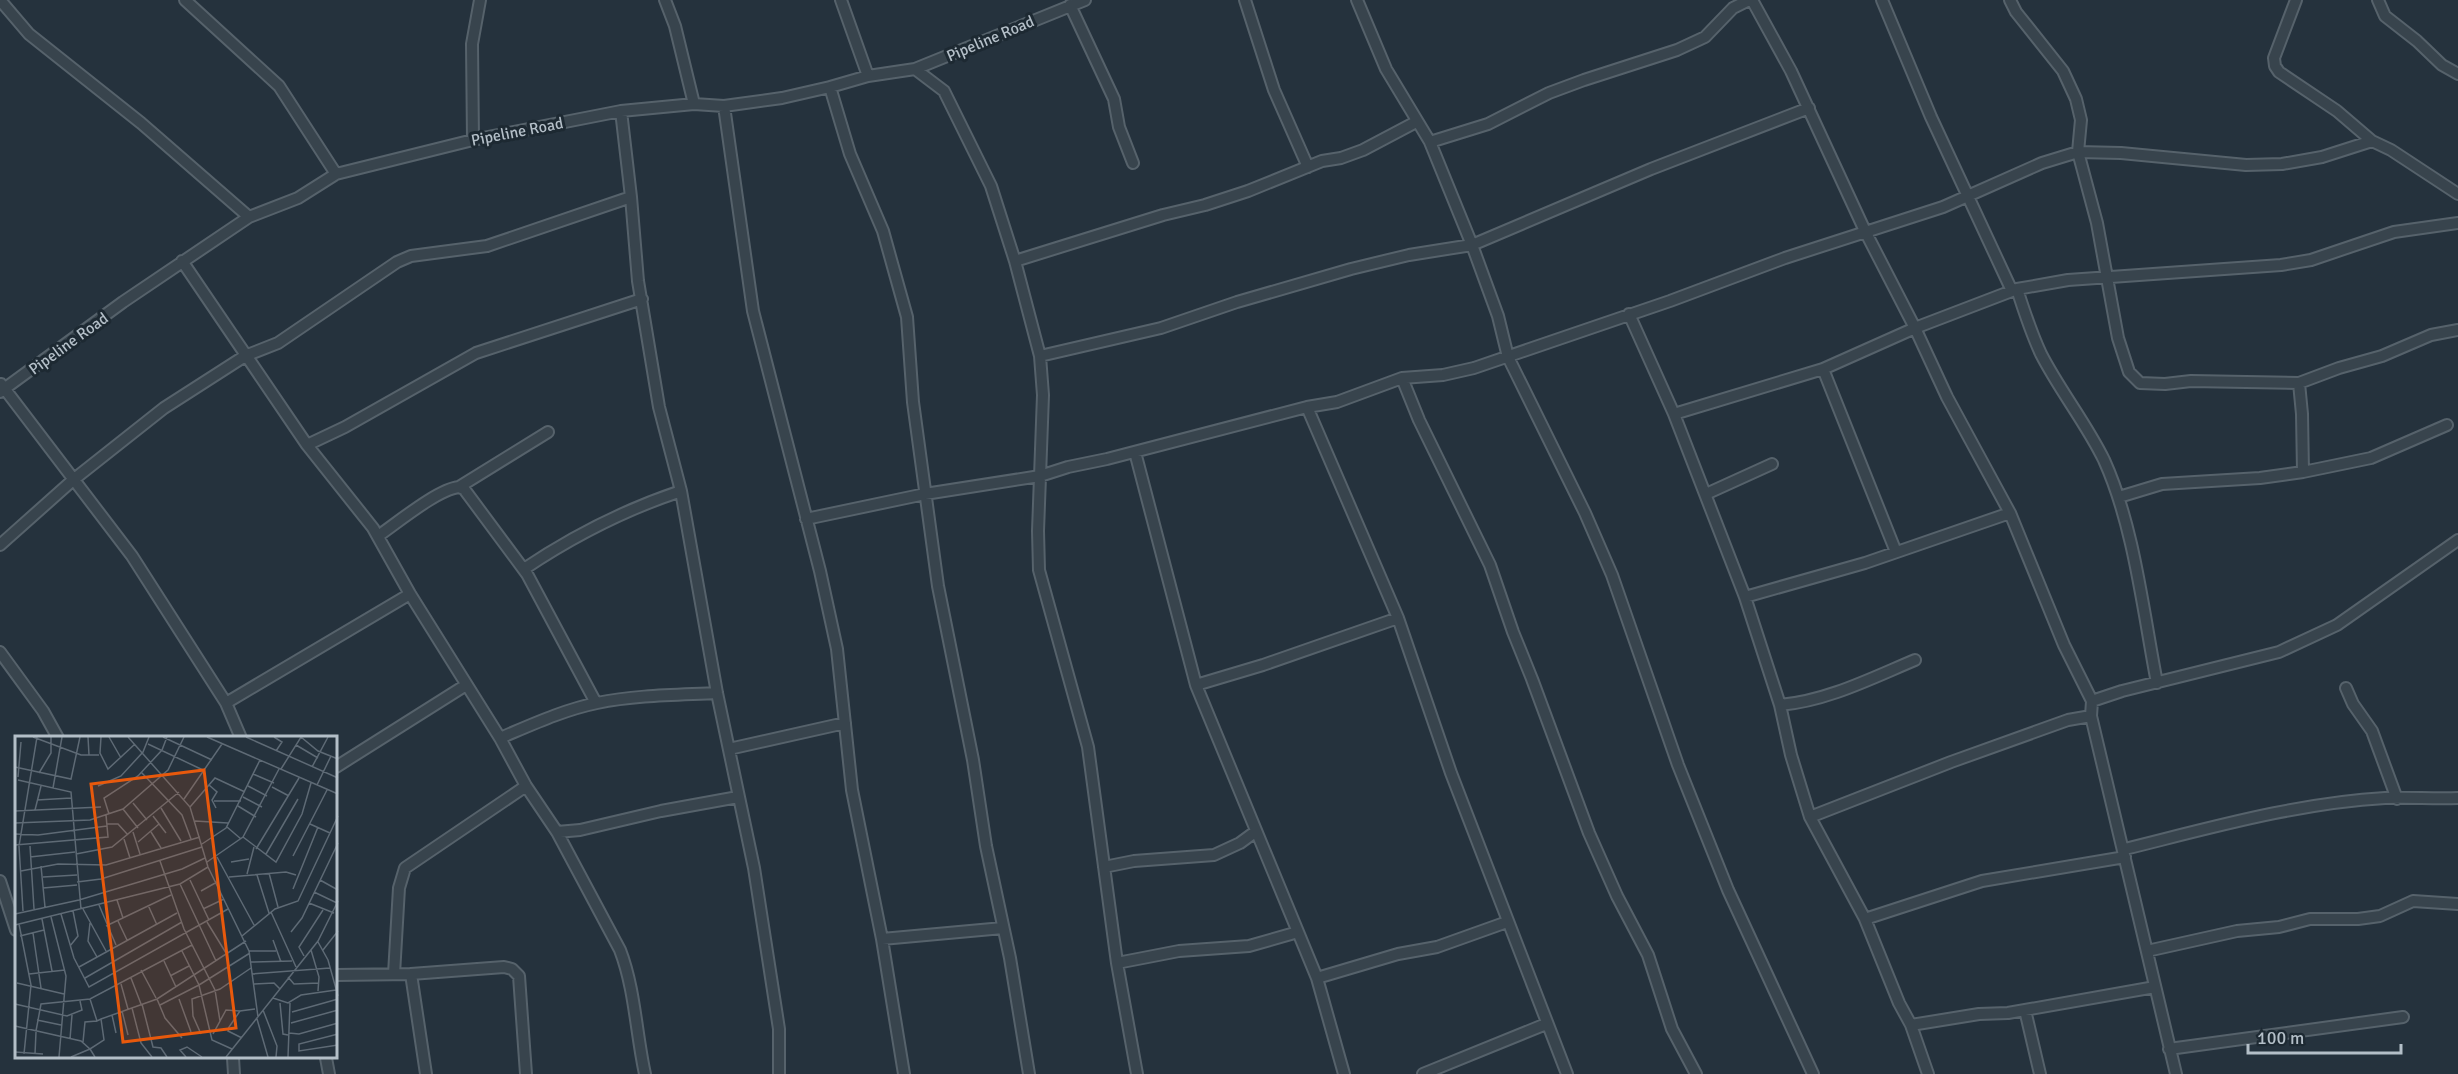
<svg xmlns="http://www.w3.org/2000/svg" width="2458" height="1074" font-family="Signika,sans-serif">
<rect width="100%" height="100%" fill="#25323d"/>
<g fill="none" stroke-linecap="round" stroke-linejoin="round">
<g stroke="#56626b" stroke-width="14">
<path id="minor" d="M0,0L29,34L141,123L249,217
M185,0L279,86L336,174
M665,0L675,26L694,104
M841,0L868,76
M1245,0L1274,90L1308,167
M1357,0L1386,69L1430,142L1472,245L1498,316L1508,357L1585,513L1612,575L1678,765L1728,890L1813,1074
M1752,0L1791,71L1865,231L1915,328L1947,397L2010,513L2064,645L2092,701L2091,716L2176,1074
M1882,0L1931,117L2012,291
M2010,0L2016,12L2063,71L2076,99L2081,120L2078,152L2097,223L2118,338L2129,372L2140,383L2165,384L2191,381L2299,383L2339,368L2382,356L2431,335L2458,330
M2296,0L2274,58L2275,66L2279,72L2337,111L2372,141
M2378,0L2385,16L2417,41L2442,65L2458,74
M1070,5L1114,99L1119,127L1133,163
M915,69L944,91L991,186L1015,261L1040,356L1043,395L1038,531L1039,570L1088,747L1117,963L1137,1074
M830,87L850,154L883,231L907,317L913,402L938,586L973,760L986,846L1010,958L1029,1074
M724,106L753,311L820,571L837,649L852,790L882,939L904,1074
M621,111L631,197L638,281L659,407L681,491L717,693L754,868L779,1029V1074
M473,140L472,44L480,0
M1430,142L1488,124L1549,93L1584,80L1677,50L1705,37L1733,8L1749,0
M182,261L307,445L373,528L410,594L500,738L526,786L557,832L620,950C635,989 636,1033 645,1074
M1015,261L1163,215L1205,205L1248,191L1322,161L1341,158L1363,150L1416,122
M2017,289C2024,311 2031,333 2041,354C2060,391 2086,423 2104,460C2134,526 2143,611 2157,683
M1629,314L1674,414L1745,597L1780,705L1791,755L1810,817L1865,919L1899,1003L1911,1025L1928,1074
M1040,356L1161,328L1237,302L1351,269L1409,255L1472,245L1651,169L1809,108
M1823,369L1896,552
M1402,378L1419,420L1490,565L1513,632L1532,679L1589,833L1617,896L1648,955L1672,1029L1696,1074
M2299,383L2302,414L2303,472
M1,384L132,556L226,703L241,738
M0,392L123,302L249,217L298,198L336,174L473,140L621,111L694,104L724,106L782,98L830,87L868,76L915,69L1085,0
M1307,407L1398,618L1451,773L1567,1074
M1674,414L1823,369L1915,328L2017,289L2068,280L2281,265L2311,260L2394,232L2458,223
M307,445L345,427L476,353L642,299
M1135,452L1196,685L1317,978L1344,1074
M459,487L464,489L527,574L596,703
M1706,494L1772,464
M2119,497L2162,484L2260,478L2303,472L2371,458L2447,425
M806,519L925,494L1040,476L1068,467L1107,459L1307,407L1337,402L1402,378L1443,375L1474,368L1670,301L1785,258L1943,207L2042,163L2078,152L2121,153L2246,165L2282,164L2322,157L2372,141L2391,150L2458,194
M378,536C397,523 438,489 459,487L548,432
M0,545L73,480L164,408L245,356L278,343L397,262L411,256L487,246L631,197
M524,569C573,536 624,510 681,491
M1745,597L1865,563L2010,513
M0,652L43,711L58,738
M1196,685L1263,665L1398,618
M2346,688L2353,704L2372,731L2397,799
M2092,701L2122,691L2279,652L2337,625L2458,540
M226,703L410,594
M1780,705C1827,701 1872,678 1915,660
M500,738C531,725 563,710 597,703C636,695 677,695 717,693
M729,749L845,723
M336,767L466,685
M1810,817L1951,762L2068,720L2091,716
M557,832L580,830L661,811L738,797
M2125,849C2210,828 2297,803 2385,798C2409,797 2434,799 2458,798
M1104,867L1134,861L1214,855L1240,843L1255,832
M0,881L16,930
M1865,919L1982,881L2125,857
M882,939L1003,928
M2147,951L2237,931L2279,927L2310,919H2358L2380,916L2413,901L2458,904
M1117,963L1179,951L1249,946L1298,932
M394,974L399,888L405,868L526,786
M411,974L426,1074
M336,975L411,974L504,967L512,969L519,976L526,1074
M1317,978L1398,954L1437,947L1507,922
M2025,1010L2040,1074
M1911,1025L1979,1014L2008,1013L2155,987
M2169,1049L2403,1017
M233,1058L234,1074
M326,1058L329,1074
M1423,1074L1546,1024"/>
</g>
<use href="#minor" stroke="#38444d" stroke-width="10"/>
</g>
<g text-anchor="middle" stroke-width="6" stroke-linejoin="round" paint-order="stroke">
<g font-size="16" fill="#b4bfc8" stroke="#1d2932">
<text transform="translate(990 38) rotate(-23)" y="6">Pipeline Road</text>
<text transform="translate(517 131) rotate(-11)" y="6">Pipeline Road</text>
<text transform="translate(68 343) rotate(-36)" y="6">Pipeline Road</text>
</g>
</g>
<g transform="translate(15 736)">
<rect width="322" height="322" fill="#25323d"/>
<path fill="none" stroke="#5e6a75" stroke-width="1.5" d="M18,1L66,19H84M73,1L74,19M86,1L85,17L93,33L120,8M94,1L106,22M113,1L175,71L193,131L234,215L243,281M148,1L197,24M192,1L323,58M231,1L323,42M259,1L267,6L261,15M133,8L188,34M281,9L303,22M0,31L56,43L65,1M297,31L313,1M266,33L286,1L303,15L323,23M126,36L167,79L176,103M24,37L36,17V1M238,38L259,47M3,41L6,6M3,44L56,56L66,173M194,49L202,56L197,64L201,72M302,49L316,20M83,50L106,40L128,16L134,1M233,50L252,60M257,51L274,60M38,52L47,1M228,61L247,71M169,63L207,8M22,64L56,62M199,65H226M118,67L132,84M223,70L241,81M175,71L200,42L230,56M146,72L166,105M108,73L123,92M20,74L26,50M0,75L86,71M94,78L89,62L123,40L147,14L152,1M138,80L151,97M180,85L213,87M0,87L75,84L108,73L153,34L169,1M92,88H103L113,99M295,88L315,97M212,91L226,103M118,96L125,118M136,96L146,112M0,98L23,99L92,90M228,101L261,126L287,78L296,47M109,103L115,122M123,106L144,88M187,108L211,92L245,24M0,109L93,101L91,79M15,110L19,173M241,113L284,42M61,118L97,111L164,56M251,118L283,63M278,120L312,54M15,121L60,116M202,121L239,189M145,125L169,193L200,254L205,285L198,298M192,126L228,101L264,33M216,126L234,123M26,130L30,171M6,135L43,128L91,129L185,101M254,137L263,171M232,138L239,111M242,139L254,177M28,141L62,139M214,141L271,136L281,139M175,144L194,184M305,144L323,154M62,146L86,143L187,111M165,148L201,225M28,152L62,149M278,153L303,91M186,155L202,146M299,156L322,167M102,164L108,182M294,167L319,177M84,169L101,209M133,169L142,189M68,173L91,215M188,173L209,163M8,175L4,110L22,1M256,176L281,231M0,178L64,164L167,133L190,122M46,178L59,222L74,251L213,173M36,181L51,240L44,321M27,183L37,235M103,185L112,204M192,186L211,217M75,187L73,205L82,221M4,188L16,249L9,318M0,189L165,148L193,131M91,190L156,159M276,196L287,182L323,107M18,197L26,252M5,200L29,194M227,200L260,173L283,165L323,80M258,204L266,226M303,206L313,224L323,260M55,210L63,200L58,175M296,214L304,241L303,255M308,214L323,195M167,215L184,249L197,304L217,313M234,215H261M289,220L284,211L308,174M149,225L161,251M236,226L277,225M0,230V271M64,231L162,177M126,234L141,262M14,238L50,234M237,238L315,232M155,240L174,230M273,241L279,248L304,247M70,242L167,186M116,242L126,268M2,247L49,258M106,248L113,273M238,248L259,247L265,253M184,249L235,217M258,262L273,267L286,259L321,254M75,263L82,285L86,283L142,263L231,205M142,263L150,282L167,302M164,263L176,296M265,267L268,298L273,299M0,268L52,280L67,274L65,265M127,268L138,311L146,312L152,321M145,269L184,249M117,272L126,307L137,321M248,274L262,310L261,321M107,275L113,299M277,276L323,263M97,279L101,297M242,283L253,321M22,284L46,289M205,285L211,274L225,275M276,287L323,274M0,290L66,305L75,313L89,304L86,283M21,295L26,268L75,263L177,209M274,297L284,298L323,287M186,298L178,280L177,263L205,253L236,232M323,298L284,308V315L323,309M227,302L213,295L214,291L225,275L240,273M55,303L57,279M68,306L70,286L82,285M0,316L28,318M20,318L21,296M56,321L75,313L80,321M171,321L165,314L172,311L187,321M211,321L303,205L323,165M273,321L275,267"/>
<path fill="#e8590c" fill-opacity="0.15" stroke="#e8590c" stroke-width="3" d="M189,34L221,292L108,306L76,48Z"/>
<rect width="322" height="322" fill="none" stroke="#b4bfc8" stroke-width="3"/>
</g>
<path d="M2248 1044v9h153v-9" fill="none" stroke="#b4bfc8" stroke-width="3"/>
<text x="2257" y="1044" font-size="18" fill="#b4bfc8" stroke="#1d2932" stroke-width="4.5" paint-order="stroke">100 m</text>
</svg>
